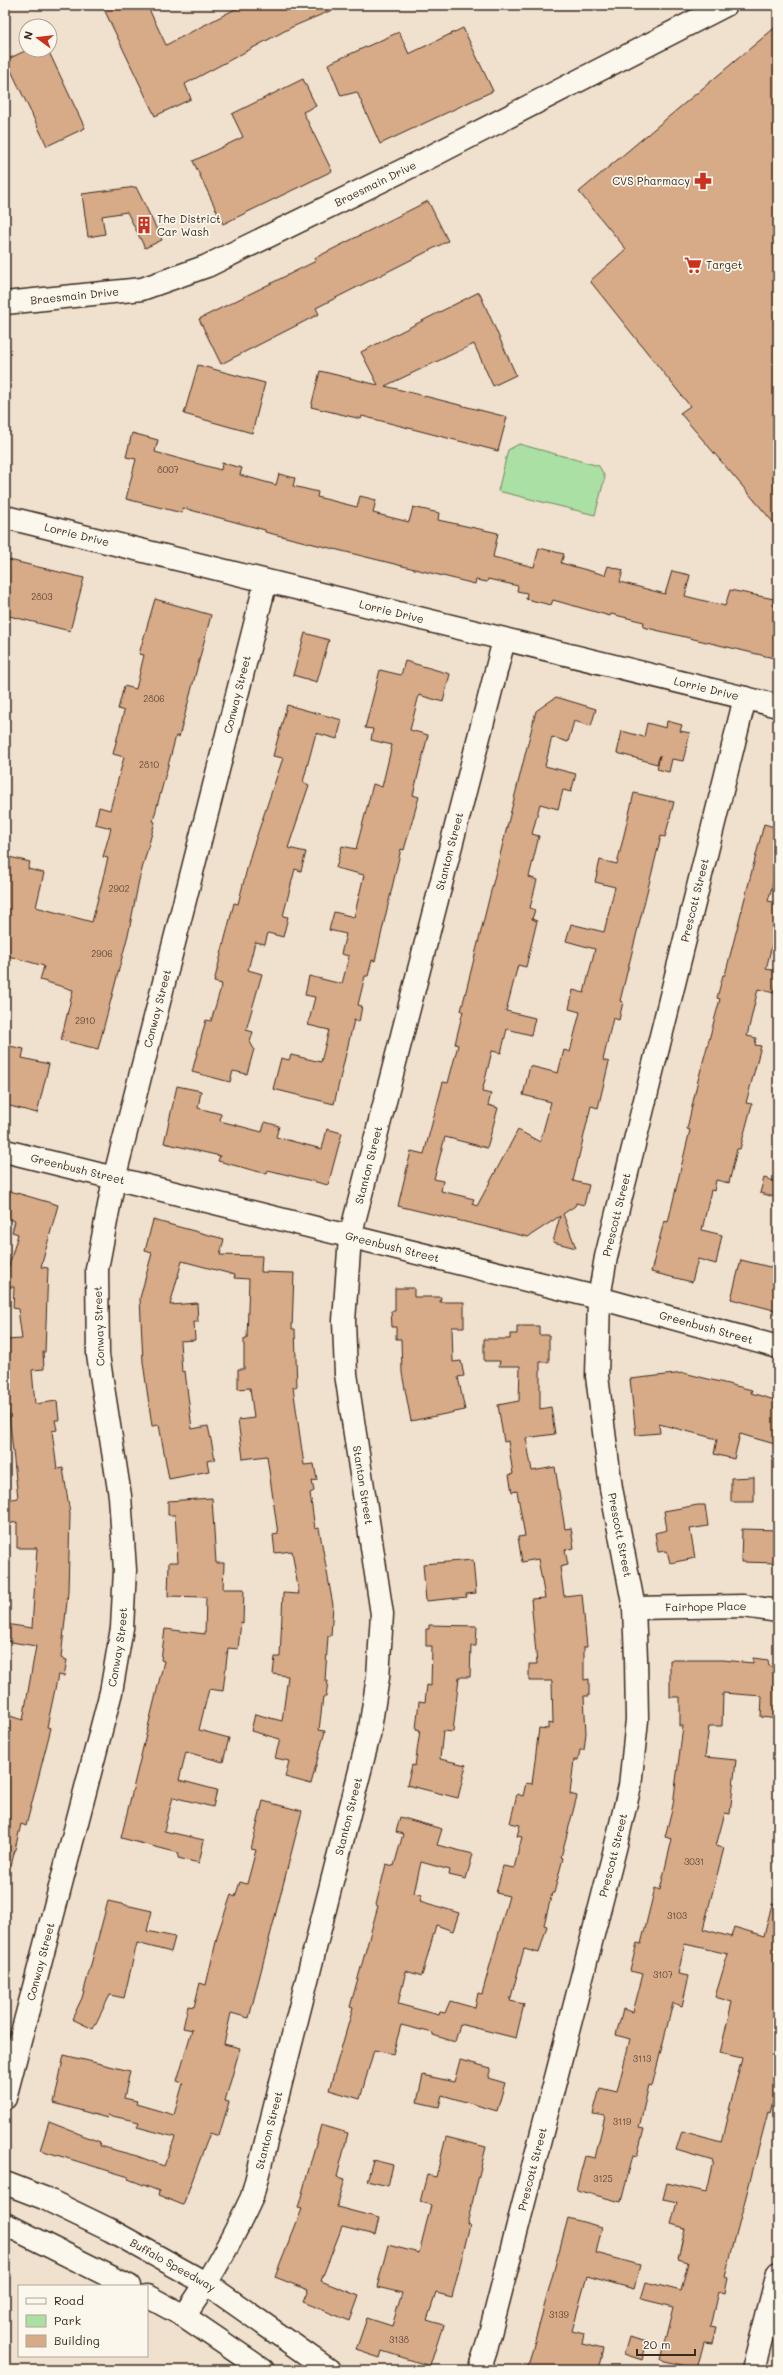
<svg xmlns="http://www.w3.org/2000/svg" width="783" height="2375" font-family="Mali,sans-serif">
<rect width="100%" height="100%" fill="#f0e0ce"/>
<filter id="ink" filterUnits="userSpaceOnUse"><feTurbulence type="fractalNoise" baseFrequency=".025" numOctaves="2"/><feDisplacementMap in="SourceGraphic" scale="8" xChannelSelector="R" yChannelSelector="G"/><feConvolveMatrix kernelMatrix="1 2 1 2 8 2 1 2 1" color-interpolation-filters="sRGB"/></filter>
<g filter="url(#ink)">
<path fill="#aae0a3" stroke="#728560" d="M519,444L599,466L605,477L595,515L498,491L508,450Z"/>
<path fill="#d7aa88" stroke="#3b2a1e" d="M102,5H147L166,45L243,5H344L292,27L185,84L191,99L155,116Z
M778,25V528L680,413L690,406L590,281L626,249L579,192Z
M463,28L493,91L380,144L357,92L341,96L328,64L399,32L409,54Z
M27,50H48L85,128L47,146L6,60Z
M303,79L316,106L303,112L332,171L223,224L193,161L243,137L232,114Z
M136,187L162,240L145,248L127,212L102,216L105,234L88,237L82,194Z
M428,201L448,241L316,308L319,314L221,364L199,319L316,261L315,258Z
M479,292L516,375L493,386L474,344L385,386L507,417L498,451L362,416L361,419L311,407L320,371L378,385L361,352Z
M198,365L265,383L252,433L184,414Z
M132,433L158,440L155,452L221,470L222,463L242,468L240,475L276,485L279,474L295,478L293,486L318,492L317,497L357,507L360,496L376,500L373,513L409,522L413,507L439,513L438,520L498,533L493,557L534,567L539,548L564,554L561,563L605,575L608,566L623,570L620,582L665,594L672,571L690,575L685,596L725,606L730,590L774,599L773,606L778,607V659L643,627L644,622L611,614L610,616L553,600L551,605L526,599L527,593L517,591L518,586L488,579L487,582L476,580L475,584L451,578L265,532V530L183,508L182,513L126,499L136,459L126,457Z
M5,559L84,578L70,631L5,615Z
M155,599L211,615L179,737L176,736L153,821L155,822L139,880L129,931L98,1049L61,1040L73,990L40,980L44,966L5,955V856L30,862L28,869L44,873L36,907L92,922L108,858L103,857L111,828L95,824L99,807L110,810L124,757L113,754L124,711L118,709L124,686L136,689L144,655L139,654Z
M305,633L329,640L317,682L293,675Z
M405,661L450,674L443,702L419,695L410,730L428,735L413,795L419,797L404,850L401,849L375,961L372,960L368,976H365L358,1005L362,1006L359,1022L354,1020L334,1104L273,1089L281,1058L289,1060L291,1055L321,1062L329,1030L308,1025L315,997L305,995L309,976L342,984L349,956L341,954L346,934L329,930L334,912L354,917L364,875L336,868L342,846L356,849L373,784L382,787L392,745L371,740L373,729L365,728L380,670L401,675Z
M556,697L596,709L591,726L574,721L568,742L552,737L545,766L576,774L571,792L563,790L558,809L540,804L532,834L539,836L529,877L537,880L530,908L535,910L532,919L537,921L526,967L518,965L506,1011L535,1018L531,1035L507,1029L501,1053L492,1051L482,1092L491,1094L488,1105L498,1108L487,1148L445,1137L434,1179L443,1181L441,1191L474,1199L472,1204L477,1206L518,1130L540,1142L551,1102L523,1095L530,1066L558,1073L564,1050L570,1052L580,1012L569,1009L573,990L584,993L595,949L566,941L571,924L604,932L615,887L595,882L600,860L617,864L634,793L674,802L665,837L661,836L635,940L620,1001L623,1002L619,1020L613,1018L603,1060L609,1062L598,1108L591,1106L573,1181L589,1185L584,1205L576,1203L575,1206L563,1214L576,1248L553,1242L560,1216L528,1237L398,1206L411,1151L424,1154L443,1082L448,1083L458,1045L455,1044L463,1011H461L536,711Z
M287,705L342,720L337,739L316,733L303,782L309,785L288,848L306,852L301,871L295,869L283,916L288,917L283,937L268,933L265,944L255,942L248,970L262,974L246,1030L253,1032L250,1042L254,1049L247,1074L233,1071L230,1082L192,1072L206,1020L211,1021L222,984L214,982L234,903L238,904L251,853L283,758L273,756Z
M667,721L682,725L680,731L690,733L683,761L672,759L669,772L657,769L660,755L657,764L617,753L622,731L644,737L647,723L666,728Z
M764,824L778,828V865L768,901L778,903V921L766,969L778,971V977L774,993L758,989L747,1036L756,1038L755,1045L761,1046L746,1103L752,1104L740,1149H737L729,1183L716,1180L714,1191L711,1190L702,1230L722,1235L716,1264L698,1259L692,1282L651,1272L664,1221L668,1222L690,1130L687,1129L697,1084L720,999L717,998L723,975H725Z
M5,1045L24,1049L22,1058L49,1064L37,1113L6,1105L10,1087L5,1086Z
M177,1086L201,1091L198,1108L221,1114L220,1121L262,1132L265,1122L279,1126L276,1137L322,1149L327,1129L342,1133L328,1185L268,1170L267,1174L218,1161L220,1156L164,1143Z
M764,1178L778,1182V1198L760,1193Z
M10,1191L58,1205L41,1267L48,1268L45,1352H43L44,1369L32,1370L35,1404L57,1401L59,1420H55L57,1430L52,1431L57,1469L63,1468L70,1514L68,1592L61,1658L67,1660L64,1676L58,1675L47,1727L51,1728L26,1826L21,1824L11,1866L5,1865V1735L10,1716L23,1720L36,1646L5,1641V1624L32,1628L37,1548H17V1522L8,1524L5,1506V1500L18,1498L5,1376V1340L22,1339L18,1309L13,1308L14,1287H5V1266H9L18,1234L12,1232L15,1221L5,1218Z
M153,1220L224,1239L220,1255L262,1256L261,1272L294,1273L292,1329H295L297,1387H293L304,1465L314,1464L317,1480L312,1481L314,1491L310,1493L315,1529L319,1528L333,1605L331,1636H328L325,1681H328L326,1697H323L319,1730L325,1731L311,1784L285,1777L289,1761L275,1758L280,1739L251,1731L255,1714L282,1721L288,1676L273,1674L275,1657H280L283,1593L299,1594L292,1551L275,1553L273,1535L278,1534L267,1456L243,1459L238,1420L254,1418L250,1388L238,1389V1369H244V1339H247L249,1279L234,1278L235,1275L182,1261L170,1305L197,1303L198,1322H194L195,1340L180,1341L182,1372L185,1371L192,1429L208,1426L215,1459L207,1461L209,1471L169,1479L159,1425L152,1426L143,1362L140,1298L152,1253L145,1251Z
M741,1260L778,1269V1311L731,1299Z
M395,1288H414V1297H441L440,1302H464V1327H452L453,1362L461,1361L464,1376L458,1377L465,1410L411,1421L402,1373L401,1339H396V1327H392L391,1311H395Z
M517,1326H539V1335H549V1362H540V1409L551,1407L555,1434L526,1438L532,1471L555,1467L565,1529L571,1528L574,1548L565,1550L568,1565L560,1567L564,1596L582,1594L587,1647H584V1680L589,1679V1696H584L586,1733L584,1750H580L578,1760H574L570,1794L577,1796L561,1857L563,1858L554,1893H552L544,1925L547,1926L539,1953L524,1949L510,2001L524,2004L516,2038L460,2024L455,2042L433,2035V2033L401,2025L393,2054L374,2050L360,2099L329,2090L353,2008L350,2007L378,1906L376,1905L386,1864L394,1866L403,1834L396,1832L400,1817L442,1829L437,1845L473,1854L466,1879L449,1875L450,1870L421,1862L414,1893L422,1895L420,1901L459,1913L453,1931L436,1925L422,1976L406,1971L398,2004L439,2015L440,2012L445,2013L450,2001L475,2008L478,1993L482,1994L509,1896L496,1893L503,1866L514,1868L522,1837L517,1836L520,1825L510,1823L517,1794L523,1796L526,1783L532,1784L539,1728L548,1729V1723L553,1724L552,1681H529V1664H537L531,1599L545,1598L538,1559L522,1562L518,1537L525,1536L517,1491L512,1492L509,1475L513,1474L508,1441L504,1442L498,1405L519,1401L520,1366H499L500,1361H484V1339H510V1334H517Z
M684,1373L752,1390L751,1393L778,1401V1445L740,1434L734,1459L714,1454L717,1439L659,1424L660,1433L636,1435L630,1379Z
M754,1477V1502H731V1478Z
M212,1498L216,1563H224L223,1589H244L243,1623L241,1622L238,1649L228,1648L223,1691L209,1689L199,1730L229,1738L223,1762L186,1752L179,1780L217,1790L213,1807L173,1797L164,1831L204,1840L199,1863L178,1858L179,1853L121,1838L164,1661L161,1660L165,1629L205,1634L206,1597L168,1596L169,1562H178L175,1515H168V1501Z
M698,1505H705L708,1526L690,1529L695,1558L670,1563L667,1551L658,1552L655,1533L667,1530L664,1511Z
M742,1529L778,1530V1563L741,1562Z
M473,1560L476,1593L466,1594L467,1597L426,1601L423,1564Z
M429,1625L477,1626L476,1646H471L470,1677H459L453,1732L443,1731L440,1759L466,1765L458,1798L407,1785L412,1765L415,1766L420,1730L416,1729L419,1701L425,1702L427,1685L431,1686L432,1646H426V1629H429Z
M753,1658L768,1660L769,1666L778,1667V1719L761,1717L762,1696L723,1693L722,1726H709L705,1757L736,1760L730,1814L725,1813L716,1846L724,1848L703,1929L731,1937L734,1927L764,1936L772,1904L778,1905V2081L770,2113L768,2112L725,2277L728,2278L725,2293L718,2291L710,2327L716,2328L712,2343L704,2342L697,2369L661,2360L674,2307L641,2299L646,2282L681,2291L688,2262L678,2259L685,2228L671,2224L677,2202L663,2199L667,2183L706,2192L713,2161L676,2150L682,2131L721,2142L742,2058L720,2053L732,2002L715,1997L728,1954L685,1944L678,1974L689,1976L682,2006L673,2003L652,2086L649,2085L639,2128L644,2129L637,2156L633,2155L621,2202L576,2190L585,2156L595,2158L605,2116L593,2114L600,2088L617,2092L630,2039L616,2035L623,2009L633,2012L643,1974L630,1971L637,1943L641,1944L655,1888L660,1890L672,1839L665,1837L673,1805L683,1726H680V1697H670V1660H723L753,1663Z
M263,1801L302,1811L249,2018L231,2013L224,2044L240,2048L225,2101L229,2102L219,2136L210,2133L183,2205L158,2195L159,2191L128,2179L129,2177L40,2150L49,2122L100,2142L99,2146L137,2156L164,2166L175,2137L137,2127L139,2122L108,2115L107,2118L54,2103L64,2055L130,2071L124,2098L137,2101L136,2104L174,2115L183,2083L177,2081L192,2030L183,2028L188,2006L194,2007L200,1983L206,1985L218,1933L231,1895L235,1897L240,1882L247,1884L256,1850L251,1849Z
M108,1901L152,1911L147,1931L175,1937L171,1952L137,1943L124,1998L110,1995L93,2029L72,2019L82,1998Z
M460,2060L491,2068L488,2078L505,2083L497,2111L442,2095L439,2107L417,2102L423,2075L454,2082Z
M321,2125L348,2133L337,2177L345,2179L337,2207L379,2218L375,2235L342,2227L321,2281L359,2296L350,2321L303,2302L308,2290L275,2277L302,2209L298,2208Z
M446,2137L486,2147L467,2224L470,2225L452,2297L436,2293L427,2320L443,2325L430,2366L382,2351L380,2358L356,2350L367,2318L392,2326L402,2293L377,2287L388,2245L419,2253L431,2205L420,2202L427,2175L436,2177Z
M373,2160L393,2165L388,2186L367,2181Z
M568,2218L602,2227L596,2253L640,2265L634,2289L587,2276L572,2331L584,2334L582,2344L603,2349L598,2370H527Z
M629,2337L647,2342L642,2360L624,2354Z"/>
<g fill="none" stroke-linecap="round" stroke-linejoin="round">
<g stroke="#3b2a1e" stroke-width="25">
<g id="minor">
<path id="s1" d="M5,303L142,289L207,266L426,159L726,5"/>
<path id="s2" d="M5,517L778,706"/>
<path id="s3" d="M5,1151L599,1298L778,1347"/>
<path id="s4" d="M634,1608L743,1606L778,1611"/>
<path id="s5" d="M5,2098L111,1692L122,1628L125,1570L120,1496L98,1355L97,1269L114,1179L266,581"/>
<path id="s6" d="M184,2316C212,2278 232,2240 252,2197L369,1735L378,1677L382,1614L346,1374L344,1321L350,1237L504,640"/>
<path id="s7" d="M479,2370L486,2349L615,1849L630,1786L637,1720L636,1659L634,1608L611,1488L597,1376L599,1298L606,1257L745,698"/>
<path d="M753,2370L778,2273"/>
</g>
</g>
<g stroke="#3b2a1e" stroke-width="25">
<g id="major">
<path id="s8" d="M5,2183L44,2198L110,2230L207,2284L329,2370"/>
<path d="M5,2224L129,2286"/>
<path d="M147,2296L184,2316L263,2370"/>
</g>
</g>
<use href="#minor" stroke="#fbf7ec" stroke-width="22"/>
<use href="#major" stroke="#fbf7ec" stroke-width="22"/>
</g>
</g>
<defs>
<g id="pharmacy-bare" transform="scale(1.38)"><path d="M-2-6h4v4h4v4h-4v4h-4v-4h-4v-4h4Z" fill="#c8321e" stroke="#fbf7ec" stroke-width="2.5" paint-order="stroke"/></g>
<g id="building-bare" transform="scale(1.38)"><path d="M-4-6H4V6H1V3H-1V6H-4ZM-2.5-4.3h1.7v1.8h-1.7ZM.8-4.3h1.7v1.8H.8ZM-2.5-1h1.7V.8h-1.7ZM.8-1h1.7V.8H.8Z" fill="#c8321e" stroke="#fbf7ec" stroke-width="2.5" paint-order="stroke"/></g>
<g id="supermarket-bare" transform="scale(1.38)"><path d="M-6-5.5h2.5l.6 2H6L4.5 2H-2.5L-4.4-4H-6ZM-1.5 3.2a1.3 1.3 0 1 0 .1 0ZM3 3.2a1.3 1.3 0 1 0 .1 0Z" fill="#c8321e" stroke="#fbf7ec" stroke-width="2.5" paint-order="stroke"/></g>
</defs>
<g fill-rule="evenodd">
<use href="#pharmacy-bare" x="703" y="181"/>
<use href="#building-bare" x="144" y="225"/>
<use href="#supermarket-bare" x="693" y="265"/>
</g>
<g text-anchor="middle" stroke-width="3.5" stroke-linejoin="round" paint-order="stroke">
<g font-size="9" fill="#624a38">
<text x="168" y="473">8007</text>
<text x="42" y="600">2803</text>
<text x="154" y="702">2806</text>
<text x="149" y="768">2810</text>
<text x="119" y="892">2902</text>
<text x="102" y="957">2906</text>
<text x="85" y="1024">2910</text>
<text x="694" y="1865">3031</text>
<text x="677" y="1919">3103</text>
<text x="663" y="1978">3107</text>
<text x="642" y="2062">3113</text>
<text x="622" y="2125">3119</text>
<text x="603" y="2182">3125</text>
<text x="559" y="2318">3139</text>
<text x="399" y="2343">3138</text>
</g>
<g font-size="11" fill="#3b2a1e" stroke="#fbf7ec" text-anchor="start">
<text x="690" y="185" text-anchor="end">CVS Pharmacy</text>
<text x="157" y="223">The District<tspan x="157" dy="13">Car Wash</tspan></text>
<text x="706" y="269">Target</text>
</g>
<g font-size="11" fill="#3b2a1e" stroke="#fbf7ec">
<text dy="4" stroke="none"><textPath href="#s1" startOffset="394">Braesmain Drive</textPath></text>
<text dy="4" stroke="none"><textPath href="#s1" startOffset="70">Braesmain Drive</textPath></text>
<text dy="4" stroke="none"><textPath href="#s2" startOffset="74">Lorrie Drive</textPath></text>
<text dy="4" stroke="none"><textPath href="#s2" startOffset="398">Lorrie Drive</textPath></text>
<text dy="4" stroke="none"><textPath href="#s2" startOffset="722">Lorrie Drive</textPath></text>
<text dy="4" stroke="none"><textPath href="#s5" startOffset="1437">Conway Street</textPath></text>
<text dy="4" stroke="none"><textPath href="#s6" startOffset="1514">Stanton Street</textPath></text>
<text dy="4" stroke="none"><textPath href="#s7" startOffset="1504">Prescott Street</textPath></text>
<text dy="4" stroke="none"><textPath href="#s5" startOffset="1113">Conway Street</textPath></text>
<text dy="4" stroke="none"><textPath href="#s6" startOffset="1190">Stanton Street</textPath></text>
<text dy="4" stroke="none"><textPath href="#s3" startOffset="75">Greenbush Street</textPath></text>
<text dy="4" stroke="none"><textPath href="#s7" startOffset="1180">Prescott Street</textPath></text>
<text dy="4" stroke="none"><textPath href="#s3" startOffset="399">Greenbush Street</textPath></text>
<text transform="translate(99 1326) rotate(-92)" y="4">Conway Street</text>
<text dy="4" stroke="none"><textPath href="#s3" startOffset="723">Greenbush Street</textPath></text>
<text transform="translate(363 1485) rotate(81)" y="4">Stanton Street</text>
<text transform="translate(620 1535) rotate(79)" y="4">Prescott Street</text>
<text dy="4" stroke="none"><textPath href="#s4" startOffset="72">Fairhope Place</textPath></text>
<text dy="4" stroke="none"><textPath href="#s5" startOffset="465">Conway Street</textPath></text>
<text dy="4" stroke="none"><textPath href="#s6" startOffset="530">Stanton Street</textPath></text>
<text dy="4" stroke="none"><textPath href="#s7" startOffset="532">Prescott Street</textPath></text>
<text dy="4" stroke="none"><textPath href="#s5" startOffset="141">Conway Street</textPath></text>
<text dy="4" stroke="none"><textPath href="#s6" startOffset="206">Stanton Street</textPath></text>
<text dy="4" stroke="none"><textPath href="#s7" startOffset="208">Prescott Street</textPath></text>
<text dy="4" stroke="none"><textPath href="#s8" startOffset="187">Buffalo Speedway</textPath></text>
</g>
</g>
<rect width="783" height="2375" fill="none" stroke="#fbf7ec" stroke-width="20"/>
<rect x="10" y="10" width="763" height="2355" fill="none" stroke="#3b2a1e" stroke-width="1.5" filter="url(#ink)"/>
<rect x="18" y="2285" width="130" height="72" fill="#fbf7ec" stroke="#aea59a"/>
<rect x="26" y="2298" width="20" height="6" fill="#fbf7ec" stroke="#aea59a"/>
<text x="54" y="2305" font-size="12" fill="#3b2a1e">Road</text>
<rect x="26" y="2315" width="20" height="12" fill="#aae0a3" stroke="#aea59a"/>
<text x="54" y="2325" font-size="12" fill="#3b2a1e">Park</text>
<rect x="26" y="2335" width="20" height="12" fill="#d7aa88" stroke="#aea59a"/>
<text x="54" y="2345" font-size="12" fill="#3b2a1e">Building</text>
<g transform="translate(38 38) rotate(285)"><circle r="19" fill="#fbf7ec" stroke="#aea59a"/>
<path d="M0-3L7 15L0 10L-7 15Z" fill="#c8321e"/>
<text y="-6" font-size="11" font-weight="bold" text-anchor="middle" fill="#3b2a1e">N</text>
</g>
<path d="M637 2349v6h58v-6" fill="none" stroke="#3b2a1e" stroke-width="2"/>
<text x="643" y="2349" font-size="12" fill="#3b2a1e" stroke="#fbf7ec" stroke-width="3" paint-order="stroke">20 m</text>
</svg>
